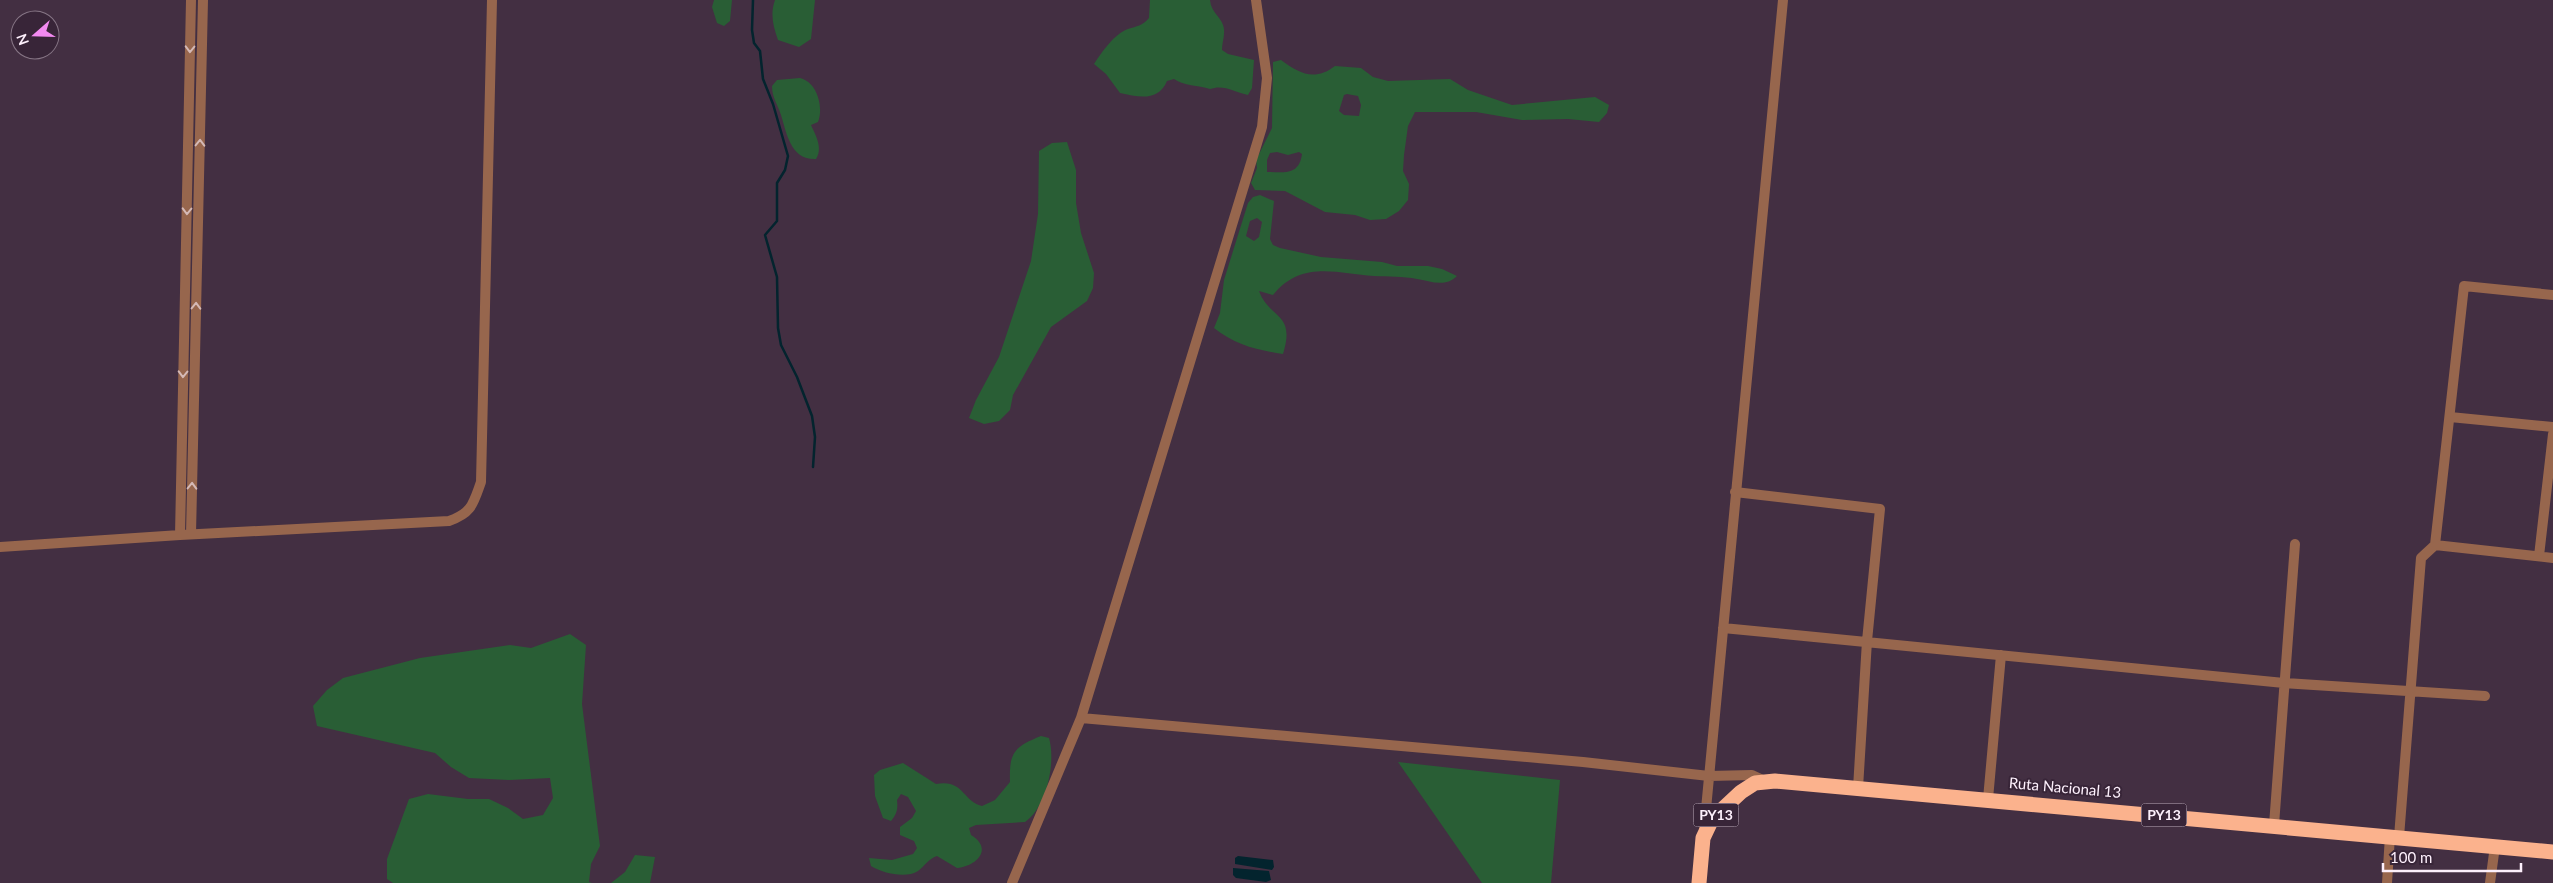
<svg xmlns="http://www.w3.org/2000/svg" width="2553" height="883" font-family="Lato,sans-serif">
<rect width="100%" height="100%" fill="#432f42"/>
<path fill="#295e35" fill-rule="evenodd" d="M714,0H732L730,21L724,26L717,23L712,7Z
M775,0H815L811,39L799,47L778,40C773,26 770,14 775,0Z
M1150,0H1210C1211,12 1220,16 1223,25C1226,34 1222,41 1222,50L1228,54L1254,60L1252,88L1248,95C1235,92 1223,84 1210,89C1198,85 1184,86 1174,79L1167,81C1158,102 1139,97 1120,93L1106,74L1094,64C1102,52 1114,34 1128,29C1137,26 1142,26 1149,18Z
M1281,60C1299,73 1314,82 1335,66L1361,68L1373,77L1388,81L1450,79L1468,90L1512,105L1595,97L1609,105L1607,113L1599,122L1568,119L1522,120L1476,112H1415L1408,126L1404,155L1403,171L1409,184L1408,200L1399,211L1386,219L1370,220L1355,215L1325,212L1285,191L1255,190L1251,183L1257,168L1256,160L1272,128L1273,62ZM1347,94L1358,96L1361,105L1359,116L1344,115L1339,111L1344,95ZM1277,152L1288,155L1299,152L1302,154C1299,176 1284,172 1267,172V160L1270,153Z
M800,78C817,82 824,107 818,122L811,125C816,136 823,148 816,159C791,160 787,135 781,115C778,105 772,98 772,86L777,80Z
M1067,142L1076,170V203L1081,233L1094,273L1093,288L1087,301L1051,327L1013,395L1010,410L999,421L984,424L969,418L976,400L999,357L1031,261L1038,214L1039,151L1052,143Z
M1260,195L1274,201L1270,239L1273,245L1280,248L1321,257L1382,262L1397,266H1428L1442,269L1457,276C1445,288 1430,281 1417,279C1403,276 1388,277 1374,276C1336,273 1301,260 1273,295L1259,291C1270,320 1296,312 1283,354C1257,350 1235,345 1214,328L1220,313L1224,280L1248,203L1253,197ZM1257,218L1262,222L1259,237L1254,241L1246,236L1250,221Z
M570,634L586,645L582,704L600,846L591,864L589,882L592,883H393L387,879V859L409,799L428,794L468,799H489L508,808L523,819L543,815L553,798L550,778L509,780L469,778L451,767L435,753L317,726L313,706L327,690L343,678L420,658L510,645L531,648Z
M1041,736L1049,738C1056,762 1047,807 1025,822L976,825L969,828L971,835C993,848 978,866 957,868L937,856C928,859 925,866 918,871C906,879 882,873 871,866L869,858L892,860L913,854L917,848L914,841L900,835V827L912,818L916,811L908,797L901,794L897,800C898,809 897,814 891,821L883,818L875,796L874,775L880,770L903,763L936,784C964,779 962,801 982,806L995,800L1010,782C1009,752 1014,747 1041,736Z
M1398,762L1560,780L1551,883H1482Z
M635,855L655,857L650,883H611L625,872Z"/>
<path fill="#03242e" d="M1238,856L1273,860L1274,867L1272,870L1235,864V858Z
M1233,868L1269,871L1271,880L1266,882L1236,878L1233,875Z"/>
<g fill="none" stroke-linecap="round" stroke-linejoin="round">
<path stroke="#03242e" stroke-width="2.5" d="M753,0L752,30L754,43L760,51L763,79L773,104L788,156L785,170L777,183V221L765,235L777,277L778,328L781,345L797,377L812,416L815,437L813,467"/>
<path stroke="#97664d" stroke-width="10" d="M2450,417L2553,427
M1735,492L1880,509L1867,641L1858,788
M191,534L203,0
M180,535L191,0
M2435,545L2464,286L2553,295
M0,547L180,535L449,521C472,513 473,504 481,482L492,0
M2539,556L2553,434
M1723,628L2284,683L2485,696
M1081,718L1583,762L1709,776L1752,775L1765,781
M1988,799L2001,655
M2274,825L2295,544
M1704,830L1783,0
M2399,837L2421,558L2435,545L2553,558
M1012,883L1081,718L1262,127L1267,78L1256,0
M2387,883L2390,836
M2490,883L2495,846"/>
<path stroke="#fbb28d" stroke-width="15" d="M1699,883L1703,838L1712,819L1741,792L1755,783L1775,781L2553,852"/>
</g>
<defs><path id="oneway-chevron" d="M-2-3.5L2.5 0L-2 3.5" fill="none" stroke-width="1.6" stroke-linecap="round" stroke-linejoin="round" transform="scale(1.25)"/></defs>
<g stroke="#d4b9b6">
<use href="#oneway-chevron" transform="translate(190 49) rotate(91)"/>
<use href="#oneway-chevron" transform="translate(200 143) rotate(-89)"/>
<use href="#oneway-chevron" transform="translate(187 211) rotate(91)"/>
<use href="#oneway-chevron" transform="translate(196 306) rotate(-89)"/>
<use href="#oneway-chevron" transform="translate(183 374) rotate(91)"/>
<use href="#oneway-chevron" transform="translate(192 486) rotate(-89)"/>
</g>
<g text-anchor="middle" stroke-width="4" stroke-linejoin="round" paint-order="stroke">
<g fill="#382538" stroke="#c2b3c1" stroke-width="1">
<rect x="1693.5" y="803.5" width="45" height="23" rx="4"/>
<rect x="2141.5" y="803.5" width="45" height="23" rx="4"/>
</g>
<g font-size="14" font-weight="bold" fill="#fdf0fc">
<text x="1716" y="820">PY13</text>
<text x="2164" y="820">PY13</text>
</g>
<g font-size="15" fill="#fdf0fc" stroke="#382538">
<text transform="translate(2065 788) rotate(5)" y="5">Ruta Nacional 13</text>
</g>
</g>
<g transform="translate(35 35) rotate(250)"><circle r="24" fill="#382538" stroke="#877686"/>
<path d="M0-4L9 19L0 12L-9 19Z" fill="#f38af1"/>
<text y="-8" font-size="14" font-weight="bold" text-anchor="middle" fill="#fdf0fc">N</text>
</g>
<path d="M2383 863v8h138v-8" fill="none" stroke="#fdf0fc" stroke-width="2.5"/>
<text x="2390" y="863" font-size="15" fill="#fdf0fc" stroke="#382538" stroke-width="4" paint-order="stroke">100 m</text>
</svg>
